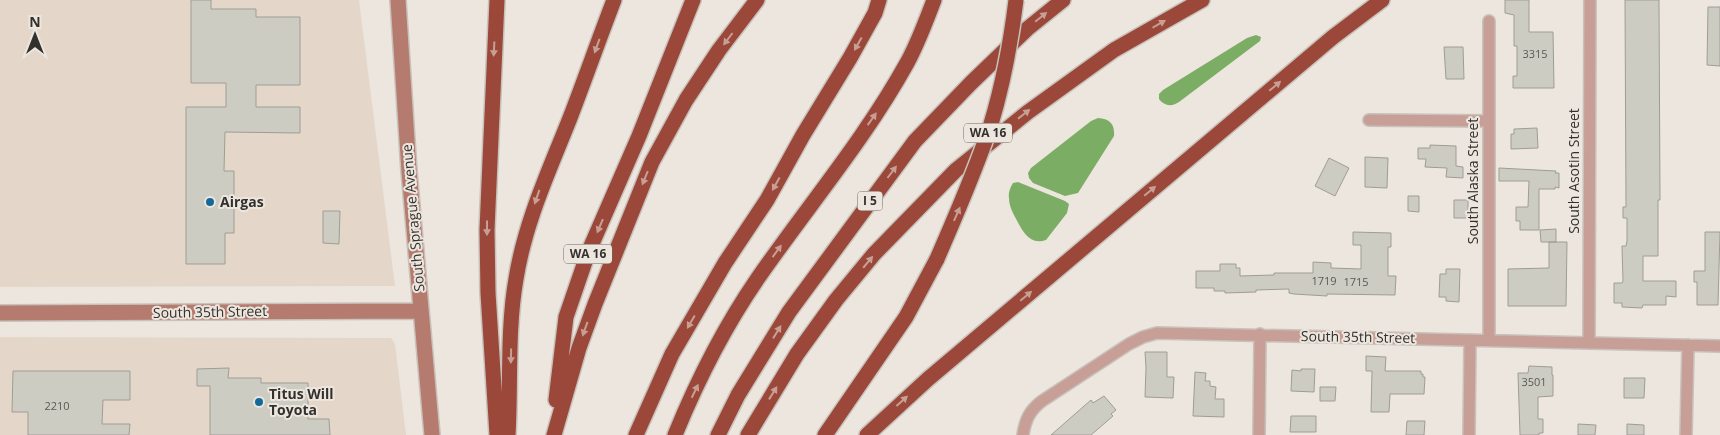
<svg xmlns="http://www.w3.org/2000/svg" width="1720" height="435" font-family="'Open Sans',sans-serif">
<rect width="100%" height="100%" fill="#ede6de"/>
<path fill="#e4d7ca" d="M0,0H359L395,286L0,287Z
M0,337L391,338L395,344L406,435H0Z"/>
<path fill="#7cad64" d="M1256,35L1261,37L1260,41L1179,102C1172,107 1164,106 1159,99V94L1163,90L1247,38Z
M1098,118C1110,119 1115,124 1114,136L1078,193L1065,196L1033,183L1029,178L1028,173L1031,168L1091,121Z
M1018,182L1065,201L1069,204L1067,213L1046,240C1029,246 1022,230 1015,217C1012,211 1009,205 1009,198C1008,193 1010,188 1013,183Z"/>
<path fill="#cdccc3" stroke="#9e9d94" d="M191,0H211V9H256V17H300V85H256V107H300V133L225,132L224,171H234V233H225V264H186V107H226V83H191Z
M1505,0H1529V32H1553L1554,88H1513V76H1517V46H1514V15L1505,13Z
M1625,0H1659L1660,200H1658V256H1643V281H1676V297L1666,296V305H1643L1642,308L1622,307V303H1614V283H1622L1623,281L1622,246H1626L1627,241V218H1623V207H1626Z
M1708,7H1720V66L1707,65Z
M1444,47H1463L1464,79H1446Z
M1537,128L1538,148L1511,149V134H1514V129Z
M1430,145L1456,146V166L1463,167V178L1446,177L1447,168L1425,167L1426,159H1418V148H1430Z
M1365,157L1388,158L1387,188L1365,187Z
M1329,158L1349,168L1335,196L1315,186Z
M1499,168L1556,171L1555,173H1559V188L1555,187V189H1539V230H1520V221H1516V207H1528L1529,181H1499Z
M1408,196H1419V212L1408,211Z
M1454,200H1468V218H1454Z
M323,211H340L339,244L323,243Z
M1556,229V242H1541L1540,230Z
M1353,232L1391,233V247H1388V276H1396L1395,295L1327,294V296L1294,294L1289,293V289L1256,290V292L1225,293V291H1214V288H1196V271H1220V264H1236V268H1240V276L1274,275V273H1313V262L1331,263V268L1361,269V245H1353Z
M1705,232H1720L1718,305H1697V282H1694V271H1705Z
M1549,242H1567L1566,306H1508V269L1549,268Z
M1446,269H1460L1459,302L1446,301V297H1439L1440,274H1446Z
M1145,352H1167V377H1174L1173,398L1145,397L1146,368Z
M1366,356L1386,357L1385,371H1421V374H1423V377H1425L1424,394H1390L1389,412H1371L1372,371H1366Z
M1529,366L1552,367V375H1553V396L1538,397V419H1543V433H1539V435H1520L1518,373H1528Z
M229,368L228,378H261V383H308V419H329L330,435H210V386H197V369Z
M1301,369H1315L1314,392L1291,391L1292,370L1301,371Z
M13,371H130V400H103L102,424H130L129,435H28V412H12Z
M1195,372L1206,373L1205,381H1210V386L1216,387L1215,399H1224V417L1193,416Z
M1624,378H1645L1644,398H1624Z
M1320,387H1336L1335,401H1320Z
M1104,396L1116,410L1111,414L1113,416L1091,435H1051L1091,400L1093,403Z
M1291,416H1316V432H1290Z
M1407,421H1425L1424,435H1406Z
M1578,424L1596,425L1595,435H1578Z
M1627,424L1644,425V435H1627Z"/>
<g fill="none" stroke-linecap="round" stroke-linejoin="round">
<g stroke="#c8c2bb" stroke-width="14">
<path id="street" d="M1489,21V340
M1369,120L1487,121
M1589,342L1590,0
M1023,435C1025,420 1030,410 1042,401L1129,344L1143,337L1157,333L1720,346
M1259,435L1260,334
M1469,435L1470,340
M1686,435L1688,345"/>
</g>
<g stroke="#c8c2bb" stroke-width="18">
<path id="secondary" d="M398,0L409,171L432,435
M0,313L421,311"/>
</g>
<g stroke="#c8c2bb" stroke-width="18">
<path id="highway" d="M556,400L566,317L588,253L639,136L693,0
M497,435L488,293L487,230L497,0
M508,435C511,384 507,330 516,279C525,222 549,171 570,118C585,79 599,39 614,0
M554,435L579,348L595,304L652,162L686,100L719,50L757,0
M636,435L672,354L725,263L767,200L803,135L850,58L875,13L879,0
M675,435C697,381 725,326 758,278C808,206 865,139 907,63C918,43 926,21 934,0
M718,435L738,395L789,312L915,141L971,83L1027,29L1063,0
M748,435L797,354L836,300L874,254L956,170L1028,112L1114,50L1202,0
M825,435L906,317L937,259
M867,435L928,379L1333,37L1382,0"/>
</g>
<use href="#street" stroke="#c89f97" stroke-width="11"/>
<use href="#secondary" stroke="#b67b6f" stroke-width="15"/>
<use href="#highway" stroke="#9b483a" stroke-width="15"/>
<g stroke="#c8c2bb" stroke-width="18" stroke-linecap="butt">
<path id="highway-bridge" d="M937,259C956,215 976,170 991,124C1003,84 1011,41 1016,0"/>
</g>
<use href="#highway-bridge" stroke="#9b483a" stroke-width="15"/>
</g>
<defs><path id="oneway-solid" d="M-6-.8H1V-3.2L6.5 0L1 3.2V.8H-6Z" transform="scale(1.25)"/></defs>
<g fill="#c89f94">
<use href="#oneway-solid" transform="translate(1041 17) rotate(-39)"/>
<use href="#oneway-solid" transform="translate(1159 24) rotate(-30)"/>
<use href="#oneway-solid" transform="translate(728 39) rotate(127)"/>
<use href="#oneway-solid" transform="translate(858 44) rotate(119)"/>
<use href="#oneway-solid" transform="translate(597 46) rotate(110)"/>
<use href="#oneway-solid" transform="translate(494 49) rotate(93)"/>
<use href="#oneway-solid" transform="translate(1275 86) rotate(-40)"/>
<use href="#oneway-solid" transform="translate(1024 114) rotate(-38)"/>
<use href="#oneway-solid" transform="translate(872 119) rotate(-55)"/>
<use href="#oneway-solid" transform="translate(892 172) rotate(-53)"/>
<use href="#oneway-solid" transform="translate(645 178) rotate(112)"/>
<use href="#oneway-solid" transform="translate(776 184) rotate(119)"/>
<use href="#oneway-solid" transform="translate(1150 191) rotate(-40)"/>
<use href="#oneway-solid" transform="translate(537 197) rotate(109)"/>
<use href="#oneway-solid" transform="translate(957 214) rotate(-66)"/>
<use href="#oneway-solid" transform="translate(600 226) rotate(113)"/>
<use href="#oneway-solid" transform="translate(487 228) rotate(90)"/>
<use href="#oneway-solid" transform="translate(777 251) rotate(-54)"/>
<use href="#oneway-solid" transform="translate(868 262) rotate(-50)"/>
<use href="#oneway-solid" transform="translate(1026 296) rotate(-40)"/>
<use href="#oneway-solid" transform="translate(691 322) rotate(120)"/>
<use href="#oneway-solid" transform="translate(585 329) rotate(110)"/>
<use href="#oneway-solid" transform="translate(777 332) rotate(-58)"/>
<use href="#oneway-solid" transform="translate(511 356) rotate(91)"/>
<use href="#oneway-solid" transform="translate(695 391) rotate(-64)"/>
<use href="#oneway-solid" transform="translate(773 393) rotate(-58)"/>
<use href="#oneway-solid" transform="translate(902 401) rotate(-42)"/>
</g>
<g fill="#136999" stroke="#ede6de" stroke-width="2">
<circle cx="210" cy="202" r="5"/>
<circle cx="259" cy="402" r="5"/>
</g>
<g text-anchor="middle" stroke-width="4" stroke-linejoin="round" paint-order="stroke">
<g font-size="11" fill="#5a5853">
<text x="1535" y="58">3315</text>
<text x="1324" y="285">1719</text>
<text x="1356" y="286">1715</text>
<text x="1534" y="386">3501</text>
<text x="57" y="410">2210</text>
</g>
<g fill="#ede6de" stroke="#6b6763" stroke-width="1">
<rect x="964" y="123.5" width="48" height="19" rx="4"/>
<rect x="857.5" y="191.5" width="25" height="19" rx="4"/>
<rect x="564" y="244.5" width="48" height="19" rx="4"/>
</g>
<g font-size="12" font-weight="bold" fill="#33312e">
<text x="988" y="137">WA 16</text>
<text x="870" y="205">I 5</text>
<text x="588" y="258">WA 16</text>
</g>
<g font-size="14" fill="#33312e" stroke="#ede6de">
<text transform="translate(1574 171) rotate(-90)" y="5">South Asotin Street</text>
<text transform="translate(1473 181) rotate(-90)" y="5">South Alaska Street</text>
<text transform="translate(413 218) rotate(-95)" y="5">South Sprague Avenue</text>
<text transform="translate(210 312) rotate(-1)" y="5">South 35th Street</text>
<text transform="translate(1358 337) rotate(1)" y="5">South 35th Street</text>
</g>
<g font-size="14" font-weight="bold" fill="#33312e" stroke="#ede6de" text-anchor="start">
<text x="220" y="207">Airgas</text>
<text x="269" y="399">Titus Will<tspan x="269" dy="16">Toyota</tspan></text>
</g>
</g>
<g transform="translate(35 35)" stroke="#ede6de" stroke-width="4" paint-order="stroke">
<path d="M0-4L9 19L0 12L-9 19Z" fill="#33312e"/>
<text y="-8" font-size="14" font-weight="bold" text-anchor="middle" fill="#33312e">N</text>
</g>
</svg>
